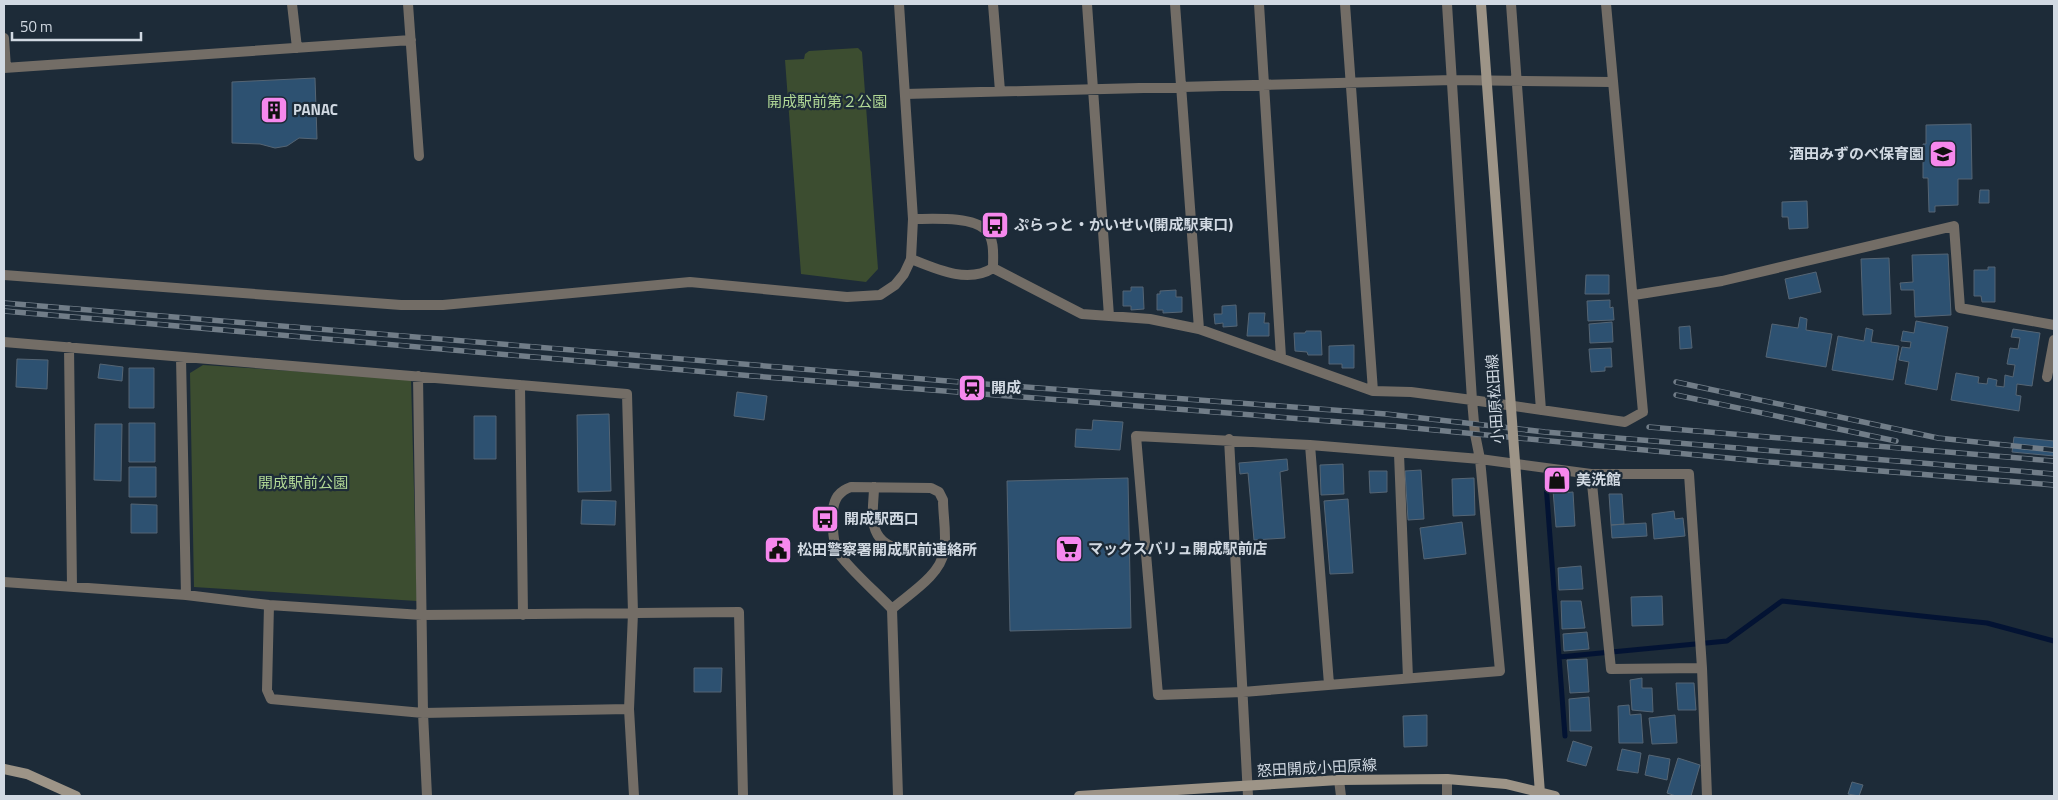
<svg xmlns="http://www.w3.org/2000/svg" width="2058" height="800" font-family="'Titillium Web','Noto Sans JP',sans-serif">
<rect width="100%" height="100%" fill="#1d2b38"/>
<path fill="#3c4d30" d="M858,48L862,52L878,269L866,282L801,274L785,60L804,59L805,54L809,51Z
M203,365L411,379L417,601L194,587L190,373Z"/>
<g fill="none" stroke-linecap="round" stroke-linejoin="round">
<path stroke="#031333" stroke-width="5" d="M1546,484L1565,736
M1559,657L1727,641L1782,601L1987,623L2054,641"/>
</g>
<path fill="#2d5171" stroke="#556574" d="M315,78L317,139L299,138L287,146L275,148L260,144L232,143V82Z
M1971,124L1972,179H1958V205L1935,206V212H1929L1928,178H1923V144H1926V125Z
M1980,190H1989V203H1979Z
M1807,201L1808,228L1789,229L1788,217H1782V202Z
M1948,254L1951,315L1915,317L1914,290H1901L1900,283L1913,282L1912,255Z
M1889,258L1891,314L1863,315L1861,259Z
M1988,267H1995V302H1982L1981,296H1974V270H1988Z
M1816,272L1821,292L1789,299L1785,279Z
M1586,275H1609V294H1585Z
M1131,287H1143L1144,309L1131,310V306H1123V291H1131Z
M1176,290V297H1182V312L1163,313V310H1157V294H1160V291Z
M1610,300V308L1613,307L1614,320L1588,321L1587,301Z
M1236,305L1237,326L1223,327V323L1215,324L1214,314H1222V306Z
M1249,313H1265L1264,323H1269V336H1247Z
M1800,317L1807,319L1806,330L1832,334L1826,367L1766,357L1772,324L1798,328Z
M1916,321L1948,327L1937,390L1905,384L1909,362L1899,360L1902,347L1910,348L1911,342L1901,341L1903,331L1914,333Z
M1612,322L1613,342L1590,343L1589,324Z
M1690,326L1692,348L1680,349L1679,327Z
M1866,328L1873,330L1871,342L1899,346L1893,380L1832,370L1838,336L1864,341Z
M2013,329L2040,333L2032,386L2017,384L2016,395L2021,396L2019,411L1951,400L1956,373L1979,377L1978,383L1987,384L1988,378L1997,380L1996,386L2004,387L2005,375L2013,377L2015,365L2007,364L2010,348L2018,349L2020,338L2011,337Z
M1306,331H1321L1322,355H1308L1307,352L1295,351L1294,333H1305Z
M1354,345V368H1342V364H1329V346Z
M1611,348L1612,367H1605V371L1591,372L1589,349Z
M17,359L48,360L47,389L16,387Z
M100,364L123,367L122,381L98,378Z
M129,368H154V408H129Z
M737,392L767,396L764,420L734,416Z
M609,414L611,491L578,492L577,415Z
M474,416H496V459H474Z
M1093,420L1123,422L1120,450L1075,447L1076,429L1092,430Z
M129,423H155V462H129Z
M95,424H122L121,481L94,480Z
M2014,437L2054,441V456L2012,452Z
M1287,459L1288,470L1280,472L1285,538L1254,540L1248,473L1240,474L1239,463Z
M1343,464L1344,494L1321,495L1320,465Z
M129,467H156V497H129Z
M1421,470L1424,519L1408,520L1405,471Z
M1369,471H1387V492L1370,493Z
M1563,473L1564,484L1553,485L1552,474Z
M1128,478L1131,628L1010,631L1007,481Z
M1474,478L1475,515L1453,516L1452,479Z
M1562,489V493L1573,492L1575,526L1556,527L1553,490Z
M1609,494H1622L1624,524L1611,525Z
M1348,499L1353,573L1330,574L1324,501Z
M582,500L616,501L615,525L581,524Z
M131,504L157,505V533H131Z
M1674,511L1675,519L1683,518L1685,536L1654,539L1652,514Z
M1462,522L1466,554L1424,559L1420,528Z
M1646,523L1647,536L1612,538L1611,525Z
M1581,566L1583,589L1559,590L1558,568Z
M1662,596L1663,625L1632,626L1631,597Z
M1561,601H1581L1585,628L1562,629Z
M1587,632L1589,649L1564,651L1563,634Z
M1587,659L1589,692L1570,693L1567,660Z
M694,668H722L721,692H694Z
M1642,678V688H1652L1653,712L1632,710L1630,680Z
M1676,683H1694L1696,710H1678Z
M1589,697L1591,731H1570L1569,699Z
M1629,705L1630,715L1641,714L1643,743H1619L1618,706Z
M1427,715V746L1404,747L1403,716Z
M1675,715L1677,743L1652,744L1649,718Z
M1573,741L1592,747L1586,766L1567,761Z
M1622,749L1641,753L1638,773L1617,770Z
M1649,755L1670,759L1667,780L1645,775Z
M1678,758L1700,765L1691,796H1676L1667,793Z
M1852,782L1863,785L1859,796L1848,794Z"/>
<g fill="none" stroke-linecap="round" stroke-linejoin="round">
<path stroke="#736d66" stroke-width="10" d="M292,4L297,48
M408,4L419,156
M993,4L1000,91
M1087,4L1109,316
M1175,4L1199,329
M1259,4L1281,357
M1345,4L1373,391
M1511,4L1541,410
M1606,4L1643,412L1625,422L1472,400L1475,434L1480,459L1500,671L1243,692L1158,695L1136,436L1310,445L1480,459L1591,474H1689L1702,668L1707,796
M4,38L6,68
M4,68L411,40
M905,94L1453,80L1611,82
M911,259C936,269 968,284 993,268C993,256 995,240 986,230C972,216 932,219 913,219
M993,268L1082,314L1150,319L1199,329L1373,391L1411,392L1472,400L1447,4
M1634,295L1722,281L1954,226L1960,308L2054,325
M4,342L627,394L633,613L629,709L634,796
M69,347L72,587
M181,358L186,595
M418,376L423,713L427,796
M2047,377L2054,340
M520,385L523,615
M1229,439L1248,796
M1310,445L1329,684
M1399,454L1408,678
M1591,474L1611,669L1702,668
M851,487L931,488L939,492L943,500C943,516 947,535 944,551C941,575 909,594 892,609C880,596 845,565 838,552C832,540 833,525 833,513C833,500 839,491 851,487Z
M874,487C874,499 871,515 874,526C882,557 920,549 944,548
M4,582L186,595L269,605L422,615L739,612L743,796
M269,605L267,690L271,699L423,713L629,709
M1447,779V796
M1339,780L1341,796"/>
<path stroke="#736d66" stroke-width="10" d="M4,275L401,305H443L690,282L847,297L880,295L895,285L904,274L911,259L913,219L899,4
M892,609L898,796"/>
<path stroke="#9d9487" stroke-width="10" d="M1523,569L1540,793
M4,769L27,774L76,796
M1079,796L1339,780L1447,779L1506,784L1555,796"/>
<g stroke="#717d88" stroke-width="5.5">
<path id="rail" d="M4,303L972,383L1386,414L1545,432L2054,474
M4,311L753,376L1393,426L1770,462L2054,485
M1676,382L1938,438L2054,450
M1676,395L1896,441
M1649,427L2054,461"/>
</g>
<use href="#rail" stroke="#1d2b38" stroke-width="4" stroke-dasharray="11" stroke-linecap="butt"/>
<path stroke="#9d9487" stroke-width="10" d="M1481,4L1523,569"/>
</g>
<defs>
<g id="building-square" transform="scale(1.4375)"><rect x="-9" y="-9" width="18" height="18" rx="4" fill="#f688ed" stroke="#1d2b38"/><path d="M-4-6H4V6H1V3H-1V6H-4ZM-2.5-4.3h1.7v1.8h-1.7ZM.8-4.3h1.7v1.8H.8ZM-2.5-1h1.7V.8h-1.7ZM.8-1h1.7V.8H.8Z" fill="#111"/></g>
<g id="school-square" transform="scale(1.4375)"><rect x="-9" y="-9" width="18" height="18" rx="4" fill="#f688ed" stroke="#1d2b38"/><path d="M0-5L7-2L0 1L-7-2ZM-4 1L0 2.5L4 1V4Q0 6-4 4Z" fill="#111"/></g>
<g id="bus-square" transform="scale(1.4375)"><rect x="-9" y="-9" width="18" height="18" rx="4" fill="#f688ed" stroke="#1d2b38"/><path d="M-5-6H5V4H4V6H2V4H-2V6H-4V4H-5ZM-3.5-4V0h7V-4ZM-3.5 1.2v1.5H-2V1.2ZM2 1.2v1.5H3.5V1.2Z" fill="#111"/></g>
<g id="station-square" transform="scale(1.4375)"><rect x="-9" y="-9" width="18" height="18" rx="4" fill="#f688ed" stroke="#1d2b38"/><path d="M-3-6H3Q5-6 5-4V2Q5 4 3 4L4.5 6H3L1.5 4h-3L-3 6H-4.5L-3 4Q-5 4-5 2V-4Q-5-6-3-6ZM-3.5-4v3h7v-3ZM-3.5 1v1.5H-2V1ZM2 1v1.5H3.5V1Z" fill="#111"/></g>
<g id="shop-square" transform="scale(1.4375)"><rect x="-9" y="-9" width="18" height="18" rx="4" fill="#f688ed" stroke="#1d2b38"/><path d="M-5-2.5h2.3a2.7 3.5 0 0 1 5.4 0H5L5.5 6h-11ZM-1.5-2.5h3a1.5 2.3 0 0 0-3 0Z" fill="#111"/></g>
<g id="supermarket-square" transform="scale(1.4375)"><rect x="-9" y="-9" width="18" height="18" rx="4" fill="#f688ed" stroke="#1d2b38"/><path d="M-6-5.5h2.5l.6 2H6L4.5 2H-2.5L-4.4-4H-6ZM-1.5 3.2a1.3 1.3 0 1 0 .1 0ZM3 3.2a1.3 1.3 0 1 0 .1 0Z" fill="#111"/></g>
<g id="civic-square" transform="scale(1.4375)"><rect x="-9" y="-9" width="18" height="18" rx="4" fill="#f688ed" stroke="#1d2b38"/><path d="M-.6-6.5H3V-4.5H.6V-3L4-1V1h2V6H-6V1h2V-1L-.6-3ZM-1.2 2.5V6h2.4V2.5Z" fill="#111"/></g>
</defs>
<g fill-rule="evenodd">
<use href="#building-square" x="274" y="110"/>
<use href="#school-square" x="1943" y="154"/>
<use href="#bus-square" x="995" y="225"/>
<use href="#station-square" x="972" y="388"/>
<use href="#shop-square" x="1557" y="480"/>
<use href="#bus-square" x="825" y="519"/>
<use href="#supermarket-square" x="1069" y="549"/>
<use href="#civic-square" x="778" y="550"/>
</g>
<g text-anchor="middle" stroke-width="4.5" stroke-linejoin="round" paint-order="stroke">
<g font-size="15" fill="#b0d795" stroke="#1d2b38">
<text x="827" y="107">開成駅前第２公園</text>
<text x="303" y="488">開成駅前公園</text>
</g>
<g font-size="15" font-weight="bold" fill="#d1d9e2" stroke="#1d2b38" text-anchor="start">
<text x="293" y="115">PANAC</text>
<text x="1924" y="159" text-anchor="end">酒田みずのべ保育園</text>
<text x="1014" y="230">ぷらっと・かいせい(開成駅東口)</text>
<text x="991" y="393">開成</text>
<text x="1576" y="485">美洗館</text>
<text x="844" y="524">開成駅西口</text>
<text x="1088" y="554">マックスバリュ開成駅前店</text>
<text x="797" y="555">松田警察署開成駅前連絡所</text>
</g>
<g font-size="15" fill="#d1d9e2" stroke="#1d2b38">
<text transform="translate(1495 399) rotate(-94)" y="5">小田原松田線</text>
<text transform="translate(1317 768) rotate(-3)" y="5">怒田開成小田原線</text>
</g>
</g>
<rect width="2058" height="800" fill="none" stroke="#d1d9e2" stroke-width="10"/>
<path d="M12 32v8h129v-8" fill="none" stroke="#d1d9e2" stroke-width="2.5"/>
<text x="20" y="32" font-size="15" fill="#d1d9e2" stroke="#1d2b38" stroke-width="4" paint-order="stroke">50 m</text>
</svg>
